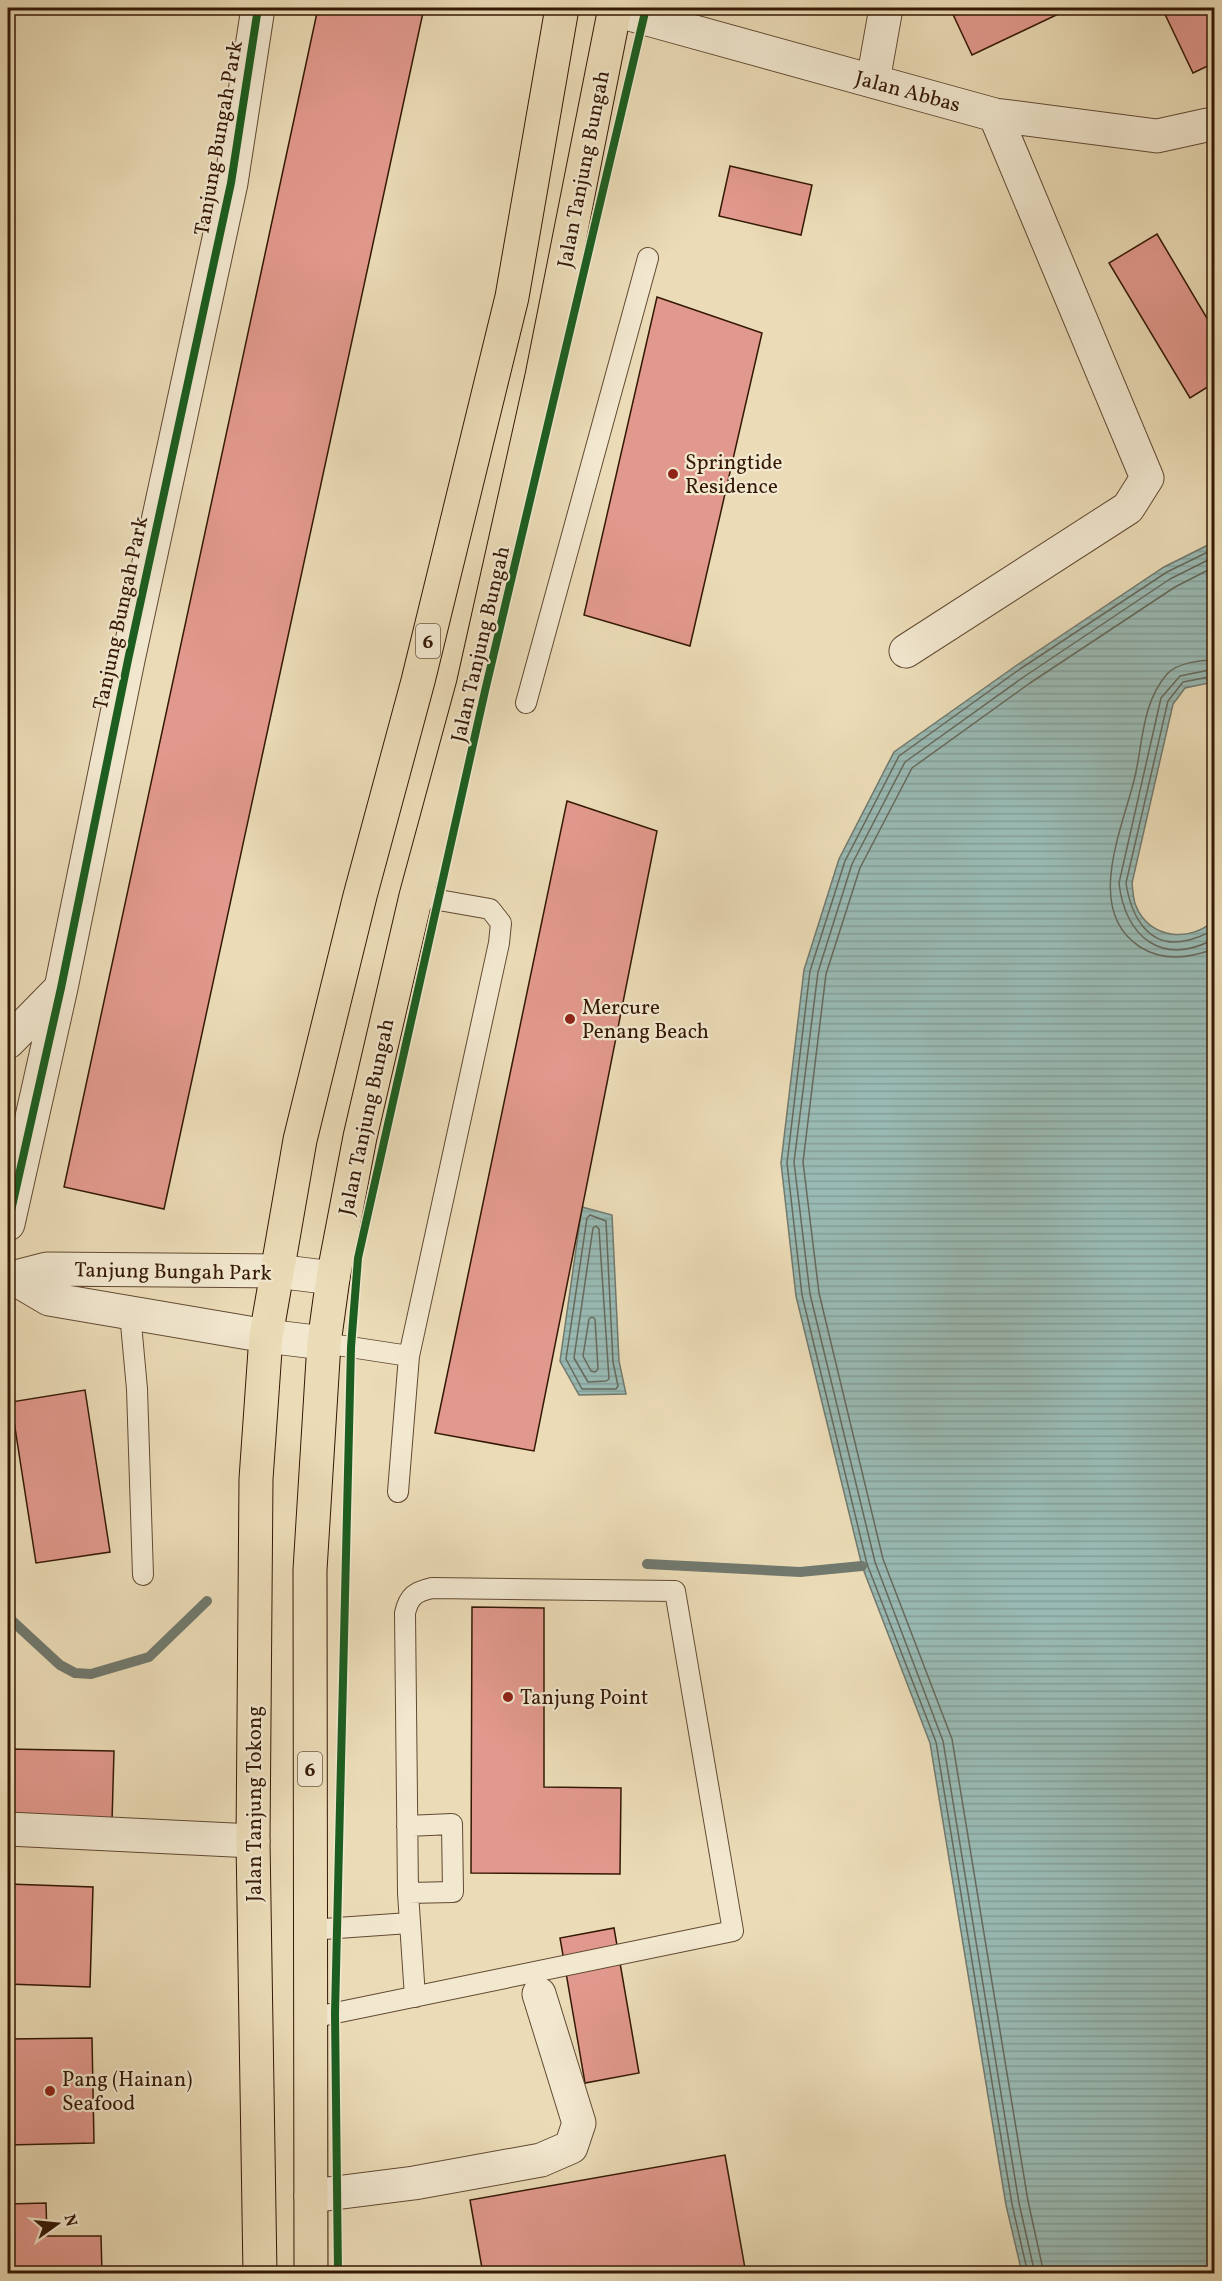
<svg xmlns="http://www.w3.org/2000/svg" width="1222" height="2281" font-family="Vollkorn,serif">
<defs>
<pattern id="water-rules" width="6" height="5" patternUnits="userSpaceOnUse" patternTransform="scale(1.5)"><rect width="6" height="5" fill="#99bab4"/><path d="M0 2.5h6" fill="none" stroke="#849f99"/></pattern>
</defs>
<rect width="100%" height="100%" fill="#ebdcb7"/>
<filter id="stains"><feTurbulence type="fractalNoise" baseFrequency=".00333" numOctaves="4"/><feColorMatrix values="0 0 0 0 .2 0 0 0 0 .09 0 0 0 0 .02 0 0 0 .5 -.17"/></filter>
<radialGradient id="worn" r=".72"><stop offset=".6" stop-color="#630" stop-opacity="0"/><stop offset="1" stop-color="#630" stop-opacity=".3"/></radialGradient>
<path fill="url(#water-rules)" stroke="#71796e" stroke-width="1.5" d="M1214,542V682L1185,688L1173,704L1132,883C1133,890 1133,900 1136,906C1149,939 1191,943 1214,920V2273H1022L1006,2205L930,1743L862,1566L796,1296L781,1163L804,970L839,859L894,752L1017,665L1164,567Z
M582,1207L612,1215L619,1361L626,1394L579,1395L560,1361Z"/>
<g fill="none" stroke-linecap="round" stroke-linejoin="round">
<path stroke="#66695c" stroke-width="1.5" d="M1214,660C1200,660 1177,663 1167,674C1143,702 1143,738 1136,772C1125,824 1082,909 1140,947C1164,962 1189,958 1214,949
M1214,669L1180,676L1161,698L1119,883C1125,937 1162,967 1214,939
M1214,676L1183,682L1168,701L1126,883C1131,916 1149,951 1189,940C1198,937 1207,935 1214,929
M590,1215L606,1221L613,1362L618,1386L616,1389H582L566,1359L587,1218Z
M596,1226L599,1229L609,1379L606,1381L588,1382L574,1358L593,1228Z
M592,1317L595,1319L598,1369L595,1372L591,1371L583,1356L589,1319Z
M1028,2274L1012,2204L936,1742L867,1564L802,1295L787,1163L810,971L845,861L899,756L1020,669L1167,572L1214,549
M1035,2274L1019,2203L943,1741L875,1562L810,1294L794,1162L818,972L852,864L905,762L1025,676L1170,579L1214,557
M1044,2274L1028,2201L952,1739L883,1559L819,1293L803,1162L826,974L860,868L912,768L1030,683L1175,587L1214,567"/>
<path stroke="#71796e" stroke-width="10" d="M647,1564L800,1572L862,1566
M8,1617L60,1665L75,1673L91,1674L149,1657L207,1601"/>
</g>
<path fill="#e2998d" stroke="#341805" stroke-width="1.5" d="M318,8H424L164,1209L64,1187Z
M950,8H1071L972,55Z
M1162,8H1214V63L1193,73Z
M730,166L812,185L801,235L719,216Z
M1157,234L1214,330V383L1190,398L1109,263Z
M657,297L762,333L690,646L584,615Z
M567,801L657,831L534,1451L435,1433Z
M85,1390L110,1552L36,1563L11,1402Z
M472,1607L544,1608V1787L621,1788L620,1874L471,1873Z
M8,1749L114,1751L112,1822L8,1820Z
M8,1884L93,1887L90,1987L8,1984Z
M614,1928L639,2073L585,2083L560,1938Z
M92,2038L94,2143L8,2145V2039Z
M725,2155L746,2274H483L470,2200Z
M46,2203L47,2236H101L102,2274L8,2272V2204Z"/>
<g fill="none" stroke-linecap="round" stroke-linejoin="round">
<g stroke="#624932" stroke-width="22">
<path id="lane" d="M526,703L648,258
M130,1313L137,1389L143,1575
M324,1343L409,1356
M398,1492L409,1356L499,943L501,923L490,909L416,896
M407,1826L452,1824L453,1892L408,1893
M309,1930L409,1923
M311,2018L733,1931L675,1591L432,1588C415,1592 409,1596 405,1613L408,1893L415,1997"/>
</g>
<g stroke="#624932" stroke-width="35">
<path id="street" d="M615,10L995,115L1157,136L1207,125
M873,81L886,8
M906,651L1128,508L1147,478L995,115
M8,1042L61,988
M8,1224L61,988L128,660L231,183L258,8
M8,1279L47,1269L276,1271L333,1278
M15,1279L49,1299L266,1336L324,1343
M8,1829L253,1841
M311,2196L414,2183L541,2160L571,2147L579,2123L539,1994"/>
</g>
<g stroke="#341805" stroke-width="35">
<path id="primary" d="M260,2274L253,1841L256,1479L266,1336L300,1140L360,896L418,681L512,297L562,8
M311,2274L310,1570L324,1343L333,1278L360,1137L416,896L473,686L542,376L615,8"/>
</g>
<use href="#lane" stroke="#f2e8d0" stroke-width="20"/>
<use href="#street" stroke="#f2e8d0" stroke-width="33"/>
<use href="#primary" stroke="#ebdcb7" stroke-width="33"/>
<g stroke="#f2e8d0" stroke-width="11">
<path id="cycleway" d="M8,1224L61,988L128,660L231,183L258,8
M338,2274L335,2013L351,1347L358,1258L485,691L646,8"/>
</g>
<use href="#cycleway" stroke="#1b5e20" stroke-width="8"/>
</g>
<g fill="#8f2418" stroke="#f2e8d0" stroke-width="2">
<circle cx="673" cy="474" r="6"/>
<circle cx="570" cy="1019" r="6"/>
<circle cx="508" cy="1697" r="6"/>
<circle cx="50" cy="2091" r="6"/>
</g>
<g text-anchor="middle" stroke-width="4.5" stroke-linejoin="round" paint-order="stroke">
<g fill="#f2e8d0" stroke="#6d5642" stroke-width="1.5">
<rect x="416" y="624" width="24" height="34" rx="4.5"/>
<rect x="298" y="1752" width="24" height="34" rx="4.5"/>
</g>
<g font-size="20" font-weight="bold" fill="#341805">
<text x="428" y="648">6</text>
<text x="310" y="1776">6</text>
</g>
<g font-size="21" fill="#341805" stroke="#f2e8d0">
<text transform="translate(908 91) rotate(15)" y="7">Jalan Abbas</text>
<text transform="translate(218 138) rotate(-80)" y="7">Tanjung Bungah Park</text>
<text transform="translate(583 169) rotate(-79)" y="7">Jalan Tanjung Bungah</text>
<text transform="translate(120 613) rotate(-78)" y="7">Tanjung Bungah Park</text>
<text transform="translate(480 644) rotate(-77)" y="7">Jalan Tanjung Bungah</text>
<text transform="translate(366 1117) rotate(-78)" y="7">Jalan Tanjung Bungah</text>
<text transform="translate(173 1271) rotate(1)" y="7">Tanjung Bungah Park</text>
<text transform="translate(254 1804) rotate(-90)" y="7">Jalan Tanjung Tokong</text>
</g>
<g font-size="21" fill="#341805" stroke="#f2e8d0" text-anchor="start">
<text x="685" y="469">Springtide<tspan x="685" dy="24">Residence</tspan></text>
<text x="582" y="1014">Mercure<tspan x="582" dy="24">Penang Beach</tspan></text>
<text x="520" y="1704">Tanjung Point</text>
<text x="62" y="2086">Pang (Hainan)<tspan x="62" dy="24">Seafood</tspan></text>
</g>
</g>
<rect width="1222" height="2281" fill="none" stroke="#ebdcb7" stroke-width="30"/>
<rect x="9" y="9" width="1204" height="2263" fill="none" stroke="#341805" stroke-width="3"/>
<rect x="15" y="15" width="1192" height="2251" fill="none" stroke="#341805" stroke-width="1.5"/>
<g transform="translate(57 2224) rotate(75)" stroke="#f2e8d0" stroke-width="4.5" paint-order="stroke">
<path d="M0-4.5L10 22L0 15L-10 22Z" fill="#341805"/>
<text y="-9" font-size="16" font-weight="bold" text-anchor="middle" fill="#341805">N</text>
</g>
<rect width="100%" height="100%" filter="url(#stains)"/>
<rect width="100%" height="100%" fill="url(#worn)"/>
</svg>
